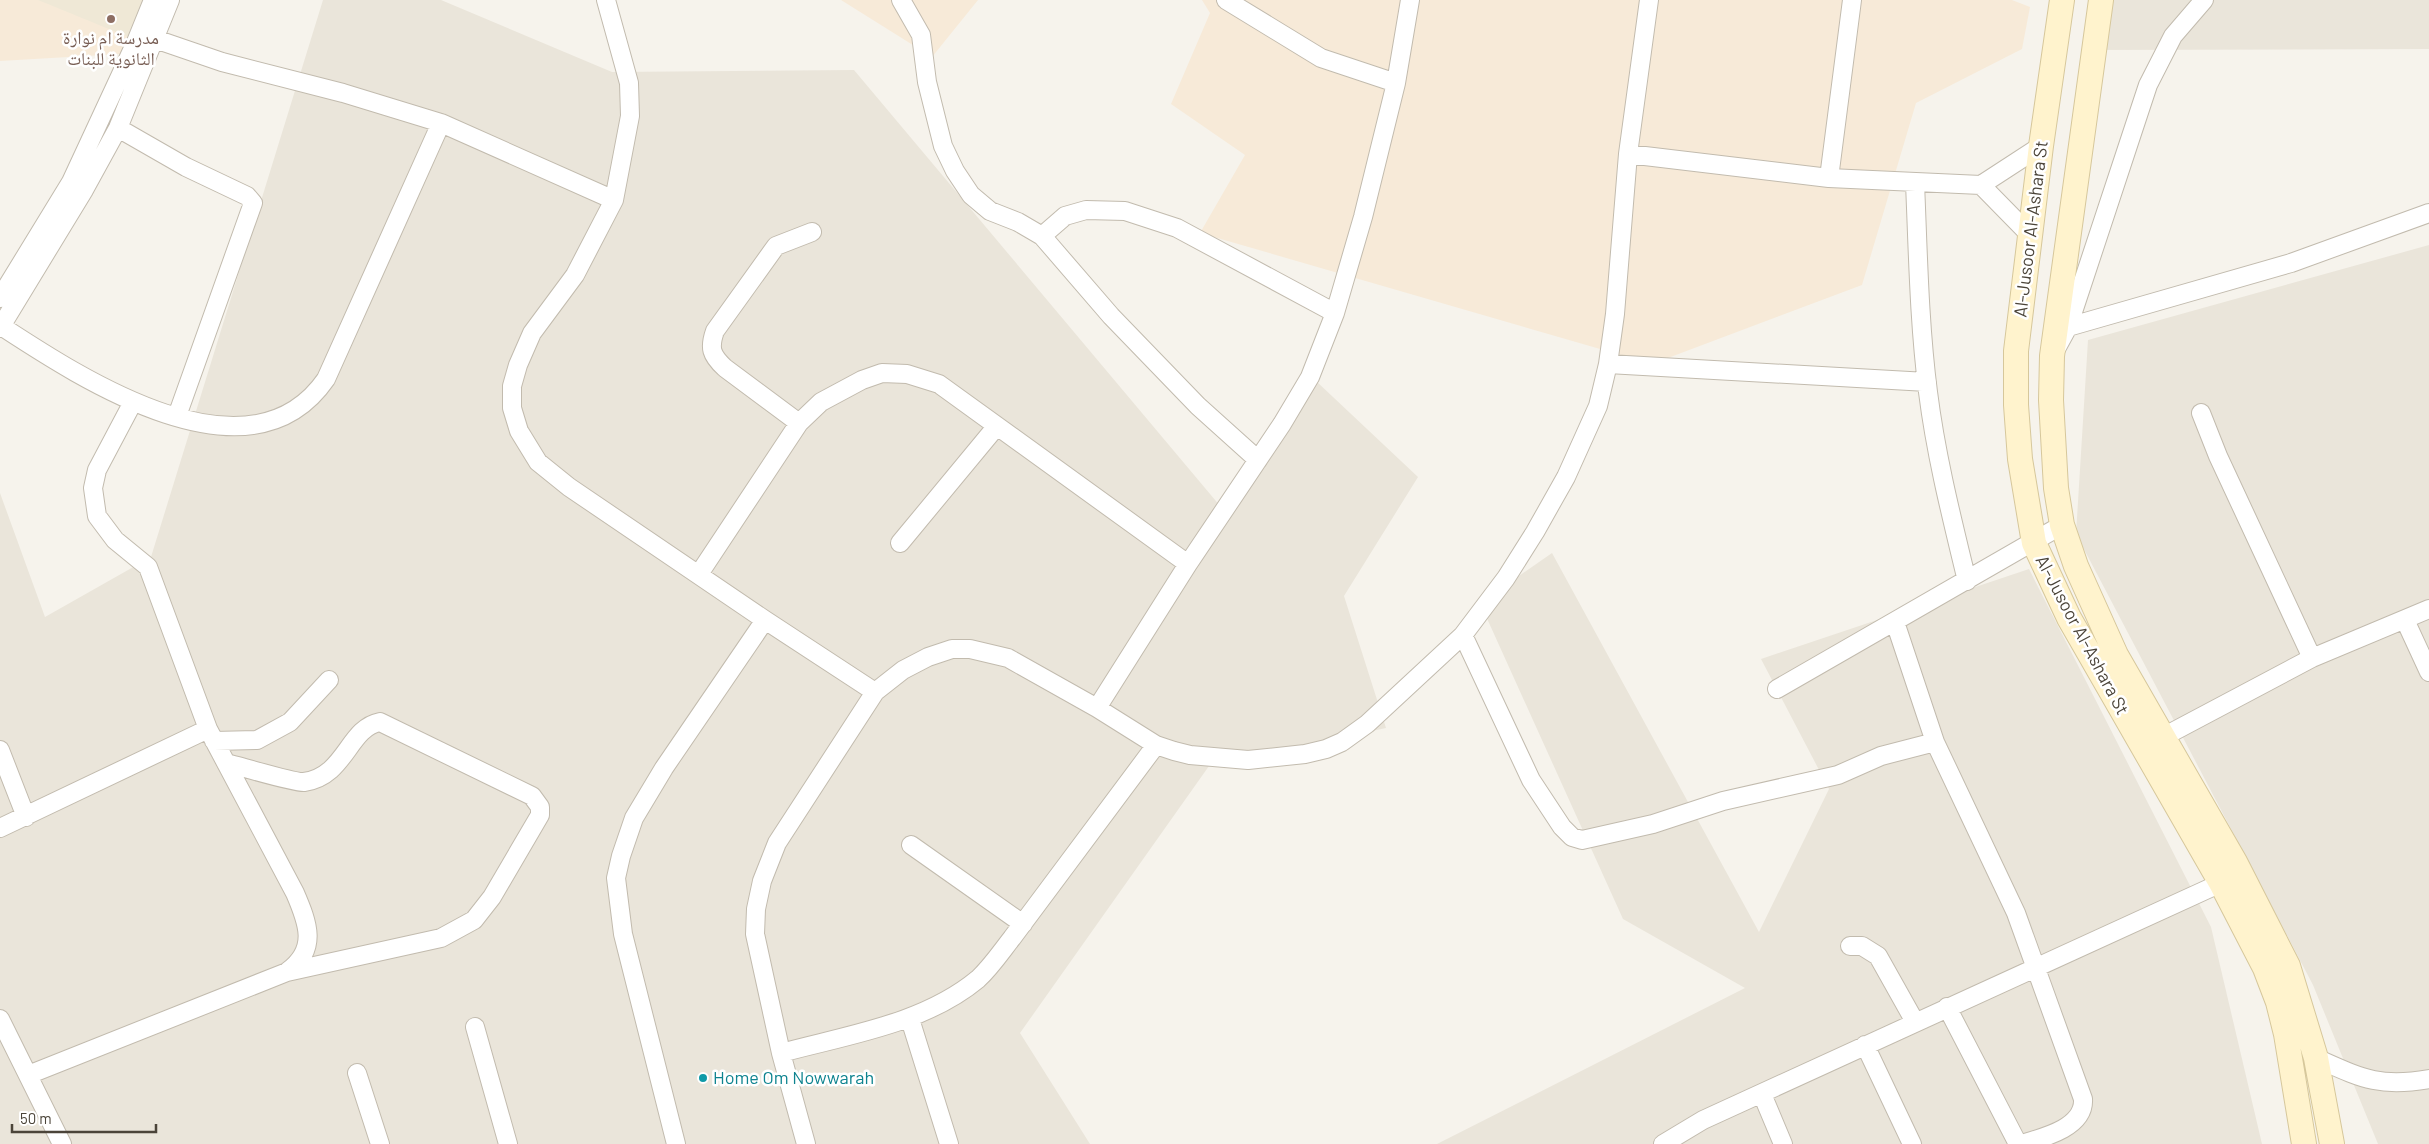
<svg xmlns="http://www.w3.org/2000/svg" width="2429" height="1144" font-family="Barlow,'Noto Naskh Arabic',sans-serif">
<rect width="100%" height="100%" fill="#f6f3ec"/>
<path fill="#eae5da" d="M323,0H441L612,72L854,70L1226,513L1316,381L1418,477L1344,596L1386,728L1209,766L1020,1033L1090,1144H0V493L45,617L151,557Z
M2093,0H2429V49L2084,50Z
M2429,245V1144H2378L2313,985L2076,534L2088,340Z
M1552,553L1759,932L1829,789L1761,659L2029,569L2211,927L2262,1144H1437L1745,988L1623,919L1480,603Z"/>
<path fill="#f7ead8" d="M0,0H142L120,54L0,61Z
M841,0H978L932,57Z
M1202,0H2012L2030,7L2022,49L1916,103L1862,285L1652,364L1200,233L1245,155L1171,104L1210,13Z"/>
<path fill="#efe8d6" d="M38,0H144L131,38Z"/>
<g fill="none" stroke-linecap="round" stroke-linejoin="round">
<g stroke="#c2bbae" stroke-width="20">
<path id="street" d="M606,0L629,83L630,116L614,200L575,275L532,333L518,365L512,386V408L519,431L538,462L569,487L765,620L875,692
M901,0L921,35L927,82L943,146L955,171L971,195L990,211L1018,222L1042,236L1111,316L1198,406L1258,460
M1226,0L1321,58L1396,83
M155,39L222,62L343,93L441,123L614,200
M118,128L186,167L247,196L253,203L177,416
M1628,154L1829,178L1981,185L2041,146
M1829,178L1852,0
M1915,183C1918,252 1919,322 1928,392C1936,456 1952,519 1967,581
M1981,185L2030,235
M1042,236L1065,216L1086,210L1125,211L1177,228L1335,313
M0,298L71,182L136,42L153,0
M1,326C82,379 250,489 326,379L441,123
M2068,327L2291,263L2429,213
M0,328L84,190L118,128L170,0
M2056,349L2068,327L2148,85L2173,36L2204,0
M1608,364L1927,382
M133,402L97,470L93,488L97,516L115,540L148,567L208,729L295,893C308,923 318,949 288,971
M2201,413L2218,456L2312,658
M799,423L725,368C711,355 709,348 715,331L776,246L812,232
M900,543L996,427
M699,574L799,423L821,402L862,380L882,373L907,374L939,384L1188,564
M2405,620L2429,672
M1895,622L1935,742L2016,913L2083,1099C2085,1128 2042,1138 2021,1144
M1463,635L1531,780L1562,827L1572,837L1582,840L1653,824L1723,801L1838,775L1881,756L1935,742
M1777,689L2062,525
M1097,708L1188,564L1282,424L1310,377L1335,313L1363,217L1396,83L1410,0
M2163,737L2312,658L2429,609
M214,741L257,740L290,722L329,680
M0,750L26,817
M0,828L208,729
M911,845L1023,924
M1850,946H1862L1878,956L1915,1022
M1947,1007L2018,1144
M0,1019L62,1144
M910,1019L949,1144
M475,1027L508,1144
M1865,1045L1912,1144
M781,1053C847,1035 924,1024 978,979C991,967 1001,952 1012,938L1156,745
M2316,1058C2361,1078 2379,1088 2429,1079
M357,1073L380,1144
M28,1075L287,972L441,938L474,920L492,897L540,815V807L532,796L380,722C348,728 346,776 304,782C294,783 240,766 226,763
M1762,1094L1783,1144
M676,1144L623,934L616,878L621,856L634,818L664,768L765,620
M806,1144L781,1053L755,934L756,909L762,881L777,843L875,692L903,670L928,657L952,649H970L1008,658L1097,708L1156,745L1174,751L1190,755L1248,760L1305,754L1326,749L1342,742L1367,724L1463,635L1506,578L1535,532L1566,477L1598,406L1608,364L1615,314L1628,154L1649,0
M1663,1144L1703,1120L2221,883"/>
</g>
<g stroke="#d6c79b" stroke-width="26">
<path id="secondary" d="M2062,0L2041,146L2016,351V405L2020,459L2034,543L2069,618L2221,883L2265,968L2278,1002L2286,1034L2304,1144
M2101,0L2052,356L2051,400L2056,488L2062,525L2076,566L2116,655L2235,862L2288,966L2316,1058L2332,1144"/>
</g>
<use href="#street" stroke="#fff" stroke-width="18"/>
<use href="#secondary" stroke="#fff3cd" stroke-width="24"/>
</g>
<circle fill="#8d6e63" stroke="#fff" stroke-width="2" cx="111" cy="19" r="5"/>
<circle fill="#0f9aa8" stroke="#fff" stroke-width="2" cx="703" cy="1078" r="5"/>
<g text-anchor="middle" stroke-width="5" stroke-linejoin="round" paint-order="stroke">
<g font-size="18" fill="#785e54" stroke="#fff">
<text x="111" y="44">مدرسة ام نوارة<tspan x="111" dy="21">الثانوية للبنات</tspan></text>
</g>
<g font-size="18" fill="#4b4439" stroke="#fff">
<text transform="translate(2031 229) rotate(-83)" y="6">Al-Jusoor Al-Ashara St</text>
<text transform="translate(2082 635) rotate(62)" y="6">Al-Jusoor Al-Ashara St</text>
</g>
<g font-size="18" fill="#0d838f" stroke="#fff" text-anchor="start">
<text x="713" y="1084">Home Om Nowwarah</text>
</g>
</g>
<path d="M12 1124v8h144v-8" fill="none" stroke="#4b4439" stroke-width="2.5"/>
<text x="20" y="1124" font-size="15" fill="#4b4439" stroke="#ffffff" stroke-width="4" paint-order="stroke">50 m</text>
</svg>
